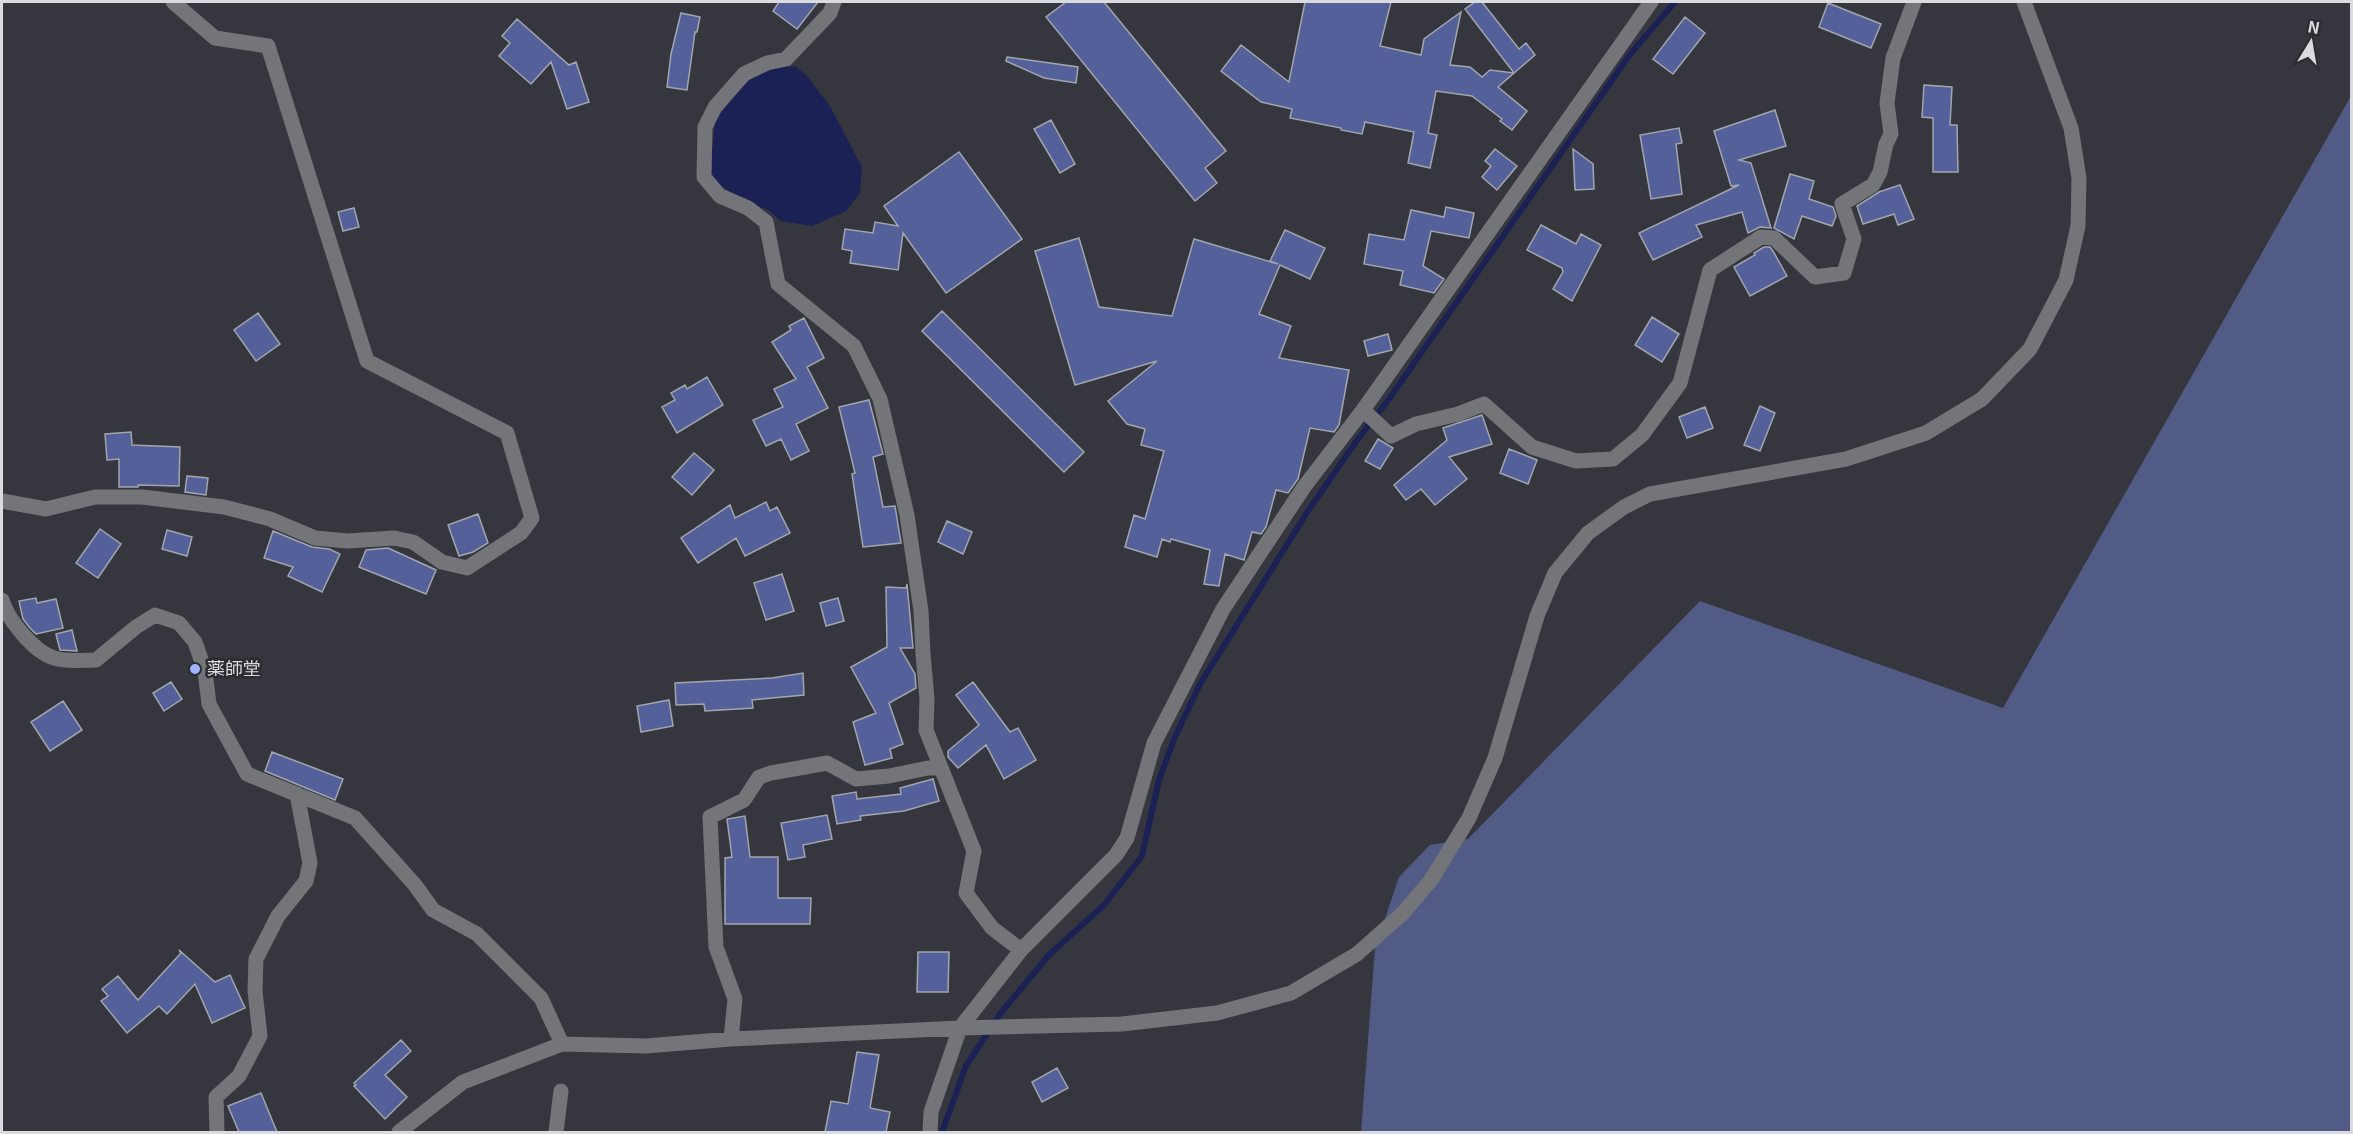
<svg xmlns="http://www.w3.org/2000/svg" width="2353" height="1134" font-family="Georgia,'Noto Sans JP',serif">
<rect width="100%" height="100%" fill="#36373e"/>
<path fill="#515b85" d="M2351,96V1132H1361L1375,948L1399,877L1430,845L1468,839L1700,601L2003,708Z"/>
<path fill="#1b2155" d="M795,66L806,75L830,106L862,167L860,193L846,211L812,226L781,221L768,210L750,203L716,183L710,171L715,121L740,88L757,74L773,68Z"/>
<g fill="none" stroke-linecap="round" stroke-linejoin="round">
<path stroke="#1b2155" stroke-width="6" d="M942,1132L966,1066L1000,1014L1049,955L1104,905L1142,856L1159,780L1174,739L1200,684L1308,511L1355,443L1389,399L1631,53L1675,2"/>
</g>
<path fill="#54609a" stroke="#a3a5ad" stroke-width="1.5" d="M779,2H818L797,29L773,11Z
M1066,2H1104L1226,151L1205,168L1217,183L1195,201L1046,17Z
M1305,2H1391L1380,46L1421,55L1424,39L1461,12L1450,65L1470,67L1482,77L1490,70L1514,73L1498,87L1527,111L1512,130L1500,121L1502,119L1472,96L1436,91L1428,133L1437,135L1430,168L1408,163L1414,132L1365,122L1362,134L1341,130V128L1290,118L1292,109L1261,102L1221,71L1241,45L1289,82Z
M1475,2H1482L1519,49L1526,43L1535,55L1514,73L1465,9Z
M1828,3L1881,24L1871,48L1819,27Z
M681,13L700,17L697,32H695L687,90L667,87L671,54Z
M1685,17L1705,33L1673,74L1653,59Z
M517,19L569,65L576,62L589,102L567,109L551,62L531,84L499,56L510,43L502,36Z
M1007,57L1078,67L1076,83L1044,78L1006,61Z
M1924,85L1952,87L1950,125H1957L1958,172H1933V118L1922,117Z
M1775,110L1786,146L1739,160L1751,163L1771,228L1760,227L1748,233L1742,212L1696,225L1702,237L1653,260L1639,233L1739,185L1731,186L1714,131Z
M1051,120L1075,164L1060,173L1034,129Z
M1679,128L1682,143L1676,144L1682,194L1651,199L1640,135Z
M1495,149L1517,166L1497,190L1482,177L1491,166L1485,161Z
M1573,149L1593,164L1594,189L1575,190Z
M959,152L1022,239L946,293L903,233L898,270L850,263L852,251L842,249L845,229L873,233L875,222L898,226L884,206Z
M1790,174L1814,181L1809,199L1833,207L1836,216L1832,226L1802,216L1794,239L1774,228Z
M1900,185L1914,219L1898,225L1894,214L1863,224L1857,206L1879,192Z
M1446,207L1474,213L1469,238L1431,231L1423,266L1444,279L1434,293L1400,285L1403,271L1364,264L1369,234L1404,240L1411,210L1444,217Z
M354,208L359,227L343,231L338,212Z
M1541,225L1576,244L1581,234L1601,245L1572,301L1553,289L1563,272L1562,268L1527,250Z
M1285,230L1325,248L1310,279L1280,265L1259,314L1291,326L1279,358L1349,370L1339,425L1334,432L1310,428L1298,479L1288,493L1276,490L1266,527L1261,534L1252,532L1244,560L1225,554L1219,586L1204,584L1210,550L1171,539L1170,542L1162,539L1157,557L1125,547L1134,515L1145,519L1164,451L1141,445L1145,429L1127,424L1108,401L1157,361L1075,385L1035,251L1079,238L1099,307L1172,316L1194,239L1278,264L1270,261Z
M1764,247H1770L1773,251L1787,276L1750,296L1734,267L1755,255L1754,253Z
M942,311L1084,452L1064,472L922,331Z
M258,313L280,344L256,361L234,330Z
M1652,317L1679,334L1662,362L1635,345Z
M804,318L824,358L807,367L828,408L796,424L809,451L791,460L781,439L766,446L753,420L783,407L774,389L796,379L772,342L791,330L789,326Z
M1388,334L1392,350L1368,356L1364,341Z
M707,377L723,405L677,433L662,407L675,400L671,393L685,385L687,389Z
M869,400L883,454L873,457L883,507L895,506L901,543L863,547L852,474L855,473L839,407Z
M1760,406L1775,413L1760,451L1744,445Z
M1705,407L1713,428L1687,438L1679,417Z
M1482,415L1492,444L1449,457L1467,479L1435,505L1421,489L1406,500L1394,485L1447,440L1443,428Z
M131,432L132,445L180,447L179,486L138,485V487H119V459L107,460L105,434Z
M1378,439L1393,448L1380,469L1365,461Z
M1509,449L1537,460L1528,484L1500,473Z
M694,453L714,470L692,495L672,477Z
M187,476L208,478L206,495L185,492Z
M766,502L770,511L777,507L790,533L745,556L736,538L698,563L681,538L730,505L735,518Z
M478,514L488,543L473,552L459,556L448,525Z
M947,521L972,532L963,554L938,542Z
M100,529L121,544L98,578L76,563Z
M167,530L192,537L187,556L162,549Z
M273,531L312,547L329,549L340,554L322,592L288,576L293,567L264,558Z
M388,548L436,570L426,594L359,567L366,550Z
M782,574L794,611L766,620L754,583Z
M907,584L913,648H900L915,674L916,688L889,703L903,744L890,749L892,758L865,765L853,722L876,713L851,667L887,647L886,587L906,588Z
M36,598L37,603L56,599L63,628L36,634L30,628L23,619L19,601Z
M838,598L844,621L826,626L820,603Z
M72,630L77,651L60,650L56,634Z
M803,673L804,695L752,700L753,708L705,711L704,704L676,705L675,683L772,678Z
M171,682L182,699L164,711L153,693Z
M973,682L1010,732L1018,728L1036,760L1004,779L986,745L958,768L948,757V751L979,725L956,695Z
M669,700L673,726L641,732L637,706Z
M63,701L82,730L50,751L31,722Z
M272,752L343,779L335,800L265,771Z
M933,779L939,801L904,811L860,816L861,820L837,824L832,796L856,792L857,799L901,794L900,788Z
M827,815L832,839L803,845L805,857L788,860L781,823Z
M745,816L750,857H778V898H811L810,924H725V858L732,857L727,819Z
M179,950L215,982L230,975L245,1008L212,1023L195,984L167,1014L159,1006L127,1033L101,1001L108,996L102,989L118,976L138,1000L181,953Z
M918,952H949L948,992H917Z
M401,1040L411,1051L385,1075L407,1097L385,1119L354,1086L356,1085L354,1083Z
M857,1052L879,1055L870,1108L890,1112L886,1132H825L831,1101L848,1104Z
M1057,1068L1068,1088L1042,1102L1032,1082Z
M261,1093L277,1132H239L228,1106Z"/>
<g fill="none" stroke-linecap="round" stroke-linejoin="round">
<path stroke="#747579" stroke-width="15" d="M834,2L830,13L786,59L767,63L744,74L715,107L705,127L704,177L720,196L748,208L766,222L778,284L854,346L880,399L907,515L921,611L923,654L927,699L926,730L974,851L966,893L992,928L1021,950
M1363,410L1391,436L1416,424L1458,414L1484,404L1532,447L1576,461L1613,459L1642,435L1680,383L1710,270L1761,237L1774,238L1815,277L1844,273L1854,239L1842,204L1873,185L1880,172L1886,144L1891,134L1887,103L1893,58L1914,2
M2,501L46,509L95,497H142L224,507L270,519L315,538L348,541L394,538L413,542L442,562L467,568L521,533L532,518L507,433L367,361L268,46L215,38L173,2
M2,600C8,620 34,652 54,658C65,662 83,660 96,660L136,627L155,615L179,623L195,642L205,671L209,704L247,774L355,818L415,885L433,910L477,934L541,998L562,1044
M731,1039L735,999L716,947L710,817L744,800L759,777L771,773L827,763L856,779L889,776L928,768H941
M217,1132L216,1097L239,1076L260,1036L255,991L256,959L278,916L306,881L310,863L297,794
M399,1132L463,1082L562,1044L646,1046L731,1039L960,1028L1122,1024L1217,1013L1291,993L1357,954L1403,913L1431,880L1469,818L1495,758L1537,616L1555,573L1588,533L1624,507L1650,494L1846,459L1926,433L1982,399L2030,349L2066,280L2078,226L2079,178L2071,128L2024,2
M556,1132L561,1091
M930,1132L931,1112L960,1028L1021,950L1116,855L1127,838L1154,743L1223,609L1304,487L1363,410L1651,2"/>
</g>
<circle fill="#a1b3fd" stroke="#2c2d33" stroke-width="2" cx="195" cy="669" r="6"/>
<g text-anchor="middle" stroke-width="5" stroke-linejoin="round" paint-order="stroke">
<g font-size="18" fill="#d9dbdf" stroke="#2c2d33" text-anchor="start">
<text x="207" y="675">薬師堂</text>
</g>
</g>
<rect width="2353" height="1134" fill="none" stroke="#d9dbdf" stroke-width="6"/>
<g transform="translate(2311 42) rotate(11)" stroke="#2c2d33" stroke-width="4.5" paint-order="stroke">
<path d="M0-4.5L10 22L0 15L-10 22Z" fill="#d9dbdf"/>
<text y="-9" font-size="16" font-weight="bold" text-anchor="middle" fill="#d9dbdf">N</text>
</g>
</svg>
